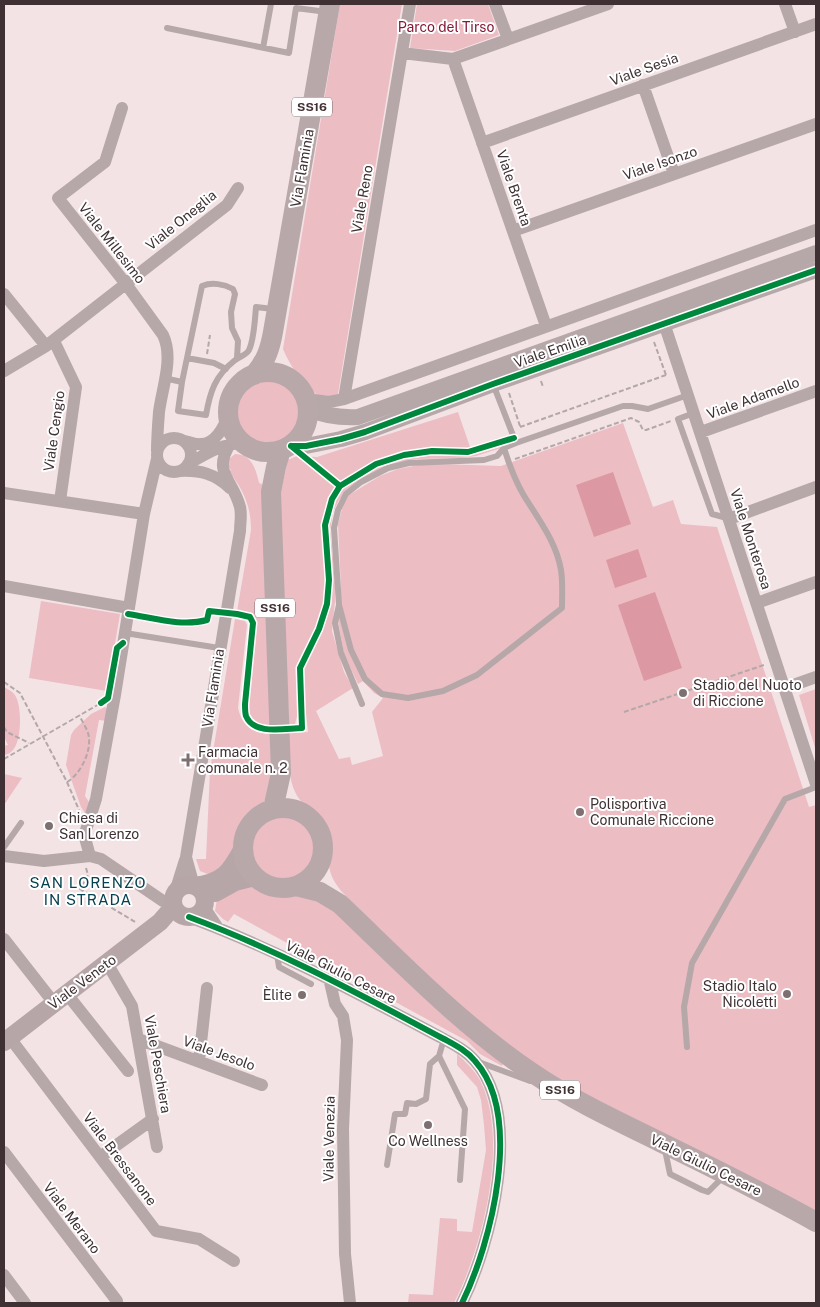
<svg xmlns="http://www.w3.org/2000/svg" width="820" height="1307" font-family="'Public Sans',sans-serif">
<rect width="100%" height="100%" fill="#f3e3e5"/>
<path fill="#ecbdc3" d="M340,4H402L338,394L322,398C305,388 291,368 283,349Z
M417,4H488L499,35L455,51L410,48Z
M237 412a31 31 0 1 1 62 0a31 31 0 1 1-62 0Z
M458,412L470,447L498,438L501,448L476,456L461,458L416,459L397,463L379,470L350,488L339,500L333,512L330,530L335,577V601L332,631L344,672L353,688L316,711L339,759L350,757L352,765L383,756L372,712L383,698L374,693L363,681L358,684L344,654L338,621L341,586L338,524L343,505L349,495L380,476L398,469L419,465L439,464L501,466L623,423L653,507L673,500L681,524L717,527L809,807L816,805V1213L555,1081L451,999L342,892C335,883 330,876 329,865C328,854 333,847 329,835C323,815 310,814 300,800C286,782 289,754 288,733L308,732L306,713L298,712L295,724H289L279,500L288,460L297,456L317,457Z
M235,454C252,454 256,470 259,483L262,484L271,725C258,725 250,721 247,708L256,624C252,614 247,612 237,611L251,530C251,507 244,490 229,472L231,470L228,466V460Z
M41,601L120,614L107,691L29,678Z
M235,619L245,621L247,625L238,708C242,726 253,734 271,734C271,756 276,782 264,802C261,808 252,812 247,817C236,829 238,842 234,857L210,875L200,871L196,859H206L210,770Z
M4,687C9,690 14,692 16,697C22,708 22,744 11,752C9,754 6,754 4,755V746L8,745L4,737Z
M816,689V751L799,695Z
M105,707L109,710L107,721L99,720L85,796L91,805L85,813L81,807L66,765L71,735L74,730L91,714Z
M4,774L22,778L4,805Z
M251 848a32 32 0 1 1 64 0a32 32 0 1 1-64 0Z
M251,885L271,894L286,896L295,894L323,901L503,1064L502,1066L480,1054L467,1041L234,914L228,922L223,919L215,911L217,899Z
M457,1054C466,1062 474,1070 480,1080C510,1140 483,1246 454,1303H408L409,1294L433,1295L440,1218L457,1219V1231L472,1232L486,1150L484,1125L481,1100L477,1087L457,1065Z"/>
<path fill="#dc99a3" d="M613,472L631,524L594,537L576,485Z
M638,549L647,577L615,588L606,560Z
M655,592L682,668L644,681L618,605Z"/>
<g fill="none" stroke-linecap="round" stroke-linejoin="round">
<path stroke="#b3a7a8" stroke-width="2" stroke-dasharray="5 2.5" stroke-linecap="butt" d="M654,342L666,375
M207,354L210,335
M541,381L543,387
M509,393L520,426
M520,427L666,375
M515,459L631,418L639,422L643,430H646L671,421
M4,682L20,693L67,782L79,810
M624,712L764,665
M4,727L7,732L29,743
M4,759L101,703
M67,782C81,774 93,749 88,733C86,727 82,721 79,715
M4,801L5,802
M86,868L88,875L80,889L137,923"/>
<path stroke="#b6a7a9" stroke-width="6" d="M167,28L289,53L296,8L327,12
M263,48L271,4
M187,358L214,363L226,369
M164,378L182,382L178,411L206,415C210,392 215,376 234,361C239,356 246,356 249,350C254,340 255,319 256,307L273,309
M182,382L202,286C212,282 224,284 233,289L235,294L231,312L232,328L238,341L237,358
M694,413L678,419L712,514L727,518
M516,443L623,406H632L648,409L688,395
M339,605L351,650L365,679L382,694L408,698L443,691L477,675L562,608C562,596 563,583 561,570C556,541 538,519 523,494C515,480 509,464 504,448L516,443L493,384
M125,633L219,648
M362,704L341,653L335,623L339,605L334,528L338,510L346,494L361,482L388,468L409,463L484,460L497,456L504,448
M4,847L21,823
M277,954L279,967L311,984
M444,1039L439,1056L465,1109L460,1180
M687,1047L684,1007L692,963L785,799L816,787
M476,1061L530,1081
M665,1150L670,1174L702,1190L708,1192L724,1176
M387,1165L395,1114H405L407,1103L416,1104L426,1099L430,1064L439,1056"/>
<path stroke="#b6a7a9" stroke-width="12" d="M495,4L508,39
M785,4L795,32
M402,53L453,59L608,4
M453,59L546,326
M643,85L674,174
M122,108L105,162L58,198L126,284L163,335C174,358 162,388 159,412C158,425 157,438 157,451
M482,143L816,24
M513,231L816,124
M4,294L46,346
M662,317L816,784
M54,341L76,387L60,501
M4,371L46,346L227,205L238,188
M306,399L329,402L344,399L816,230
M344,399L410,4
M701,432L816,391
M157 455a17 17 0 1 1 34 0a17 17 0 1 1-34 0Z
M185,441C189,442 196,445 201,444C215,444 224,427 228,416
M188,464C206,454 221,444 242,443
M180,471C201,470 215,474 230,488
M4,493L144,514
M729,519L816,487
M4,586L129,608
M757,603L816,582
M785,688L816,677
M4,856L44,861L90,856L101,859L163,901H172
M90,856L85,838V833L96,799L115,695L144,514L157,459
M194,886L186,857L240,531C240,523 242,515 240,507C233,479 212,473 230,444
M175,892L185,860
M204,907L218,928
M189,917C278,950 361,995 444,1039C455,1045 467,1051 475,1061C524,1116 491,1244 462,1303
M4,939L54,1003
M107,963L132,1006L157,1147
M329,978L335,1004L343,1016L347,1040L343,1129L345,1254L350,1303
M67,994L128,1071
M10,1038L156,1231L199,1239L234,1261
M138,1039L262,1085
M199,1061L207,988
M4,1152L117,1301
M100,1157L153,1119
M4,1275L25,1303"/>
<path stroke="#b6a7a9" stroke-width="16" d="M308,409C325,416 339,418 358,417L816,253
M291,446H306L341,439L365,432L493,384L816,270"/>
<path stroke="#b7a6a8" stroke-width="18" d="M173 901a16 16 0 1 1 32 0a16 16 0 1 1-32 0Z
M194,886C223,883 230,872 243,848
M215,893L235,882L255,877
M4,1042L160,922L173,907"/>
<path stroke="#b9a8aa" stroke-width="20" d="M228 412a40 40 0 1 1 80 0a40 40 0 1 1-80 0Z
M254,375C266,361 270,349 273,332L330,4
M243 848a40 40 0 1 1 80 0a40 40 0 1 1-80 0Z
M273,809L281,773L271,492L276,467L281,450
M296,886L320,892L340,904C402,963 462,1026 534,1074C571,1099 613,1119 654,1139C709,1166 763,1192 816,1222"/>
<g stroke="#fff" stroke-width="9">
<path id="cycleway" d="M291,446H306L341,439L365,432L493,384L816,270
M291,446L340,486
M128,614C154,618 182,627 207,620L209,611L237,614L250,617L253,623L245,704C245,708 245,713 246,716C254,736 286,728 302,728L300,668L319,629L327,604L329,580L325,525L332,499L340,486L376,464L404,455L432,451L468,452L514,438
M101,703L108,698L117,648L123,643
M189,917C278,950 361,995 444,1039C455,1045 467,1051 475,1061C524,1116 491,1244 462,1303"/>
</g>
<use href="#cycleway" stroke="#00873e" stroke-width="6"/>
</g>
<g fill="#7e6f71" stroke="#fff" stroke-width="2">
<circle cx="683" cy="693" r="5"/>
<path d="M185.5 752.5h5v5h5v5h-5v5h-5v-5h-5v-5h5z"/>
<circle cx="580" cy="812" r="5"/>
<circle cx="49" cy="826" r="5"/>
<circle cx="787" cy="994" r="5"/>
<circle cx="302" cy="995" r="5"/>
<circle cx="428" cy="1125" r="5"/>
</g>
<g text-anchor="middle" stroke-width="4" stroke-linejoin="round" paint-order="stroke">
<g fill="#fff" stroke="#796f70" stroke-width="1">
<rect x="292" y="97.5" width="40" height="19" rx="4"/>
<rect x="255" y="598.5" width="40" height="19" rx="4"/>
<rect x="540" y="1080.5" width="40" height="19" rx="4"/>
</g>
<g font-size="12" font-weight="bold" fill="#3f3133">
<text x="312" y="111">SS16</text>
<text x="275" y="612">SS16</text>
<text x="560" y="1094">SS16</text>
</g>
<g font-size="14" fill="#831837" stroke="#fff">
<text x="446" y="32">Parco del Tirso</text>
</g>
<g font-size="14" fill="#3f3133" stroke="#fff">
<text transform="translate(644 69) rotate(-20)" y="5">Viale Sesia</text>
<text transform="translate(660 163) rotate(-19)" y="5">Viale Isonzo</text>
<text transform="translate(302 168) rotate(-80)" y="5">Via Flaminia</text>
<text transform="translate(514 188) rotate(71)" y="5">Viale Brenta</text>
<text transform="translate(362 199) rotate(-80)" y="5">Viale Reno</text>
<text transform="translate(181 220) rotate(-39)" y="5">Viale Oneglia</text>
<text transform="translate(112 243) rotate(52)" y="5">Viale Millesimo</text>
<text transform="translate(550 351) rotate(-19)" y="5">Viale Emilia</text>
<text transform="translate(753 398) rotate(-20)" y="5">Viale Adamello</text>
<text transform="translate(54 431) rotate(-82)" y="5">Viale Cengio</text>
<text transform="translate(751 539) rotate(72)" y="5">Viale Monterosa</text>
<text transform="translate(213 688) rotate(-81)" y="5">Via Flaminia</text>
<text transform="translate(341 972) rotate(27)" y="5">Viale Giulio Cesare</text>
<text transform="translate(82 982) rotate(-37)" y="5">Viale Veneto</text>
<text transform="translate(219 1053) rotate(20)" y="5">Viale Jesolo</text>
<text transform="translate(158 1064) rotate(80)" y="5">Viale Peschiera</text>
<text transform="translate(329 1139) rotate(-89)" y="5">Viale Venezia</text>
<text transform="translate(120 1159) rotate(53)" y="5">Viale Bressanone</text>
<text transform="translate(706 1165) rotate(26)" y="5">Viale Giulio Cesare</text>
<text transform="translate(72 1218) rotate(53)" y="5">Viale Merano</text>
</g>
<g font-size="14" fill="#3f3133" stroke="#fff" text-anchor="start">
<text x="693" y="690">Stadio del Nuoto<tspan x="693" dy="16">di Riccione</tspan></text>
<text x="198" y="757">Farmacia<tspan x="198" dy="16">comunale n. 2</tspan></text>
<text x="590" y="809">Polisportiva<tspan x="590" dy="16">Comunale Riccione</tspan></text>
<text x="59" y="823">Chiesa di<tspan x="59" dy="16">San Lorenzo</tspan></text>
<text x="777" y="991" text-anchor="end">Stadio Italo<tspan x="777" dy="16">Nicoletti</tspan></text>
<text x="292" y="1000" text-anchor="end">Èlite</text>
<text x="428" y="1146" text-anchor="middle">Co Wellness</text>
</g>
<g font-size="15" letter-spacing="1" fill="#06404f" stroke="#fff">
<text x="88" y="888">SAN LORENZO<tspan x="88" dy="17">IN STRADA</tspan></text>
</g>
</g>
<rect width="820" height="1307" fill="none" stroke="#3f3133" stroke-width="10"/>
</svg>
